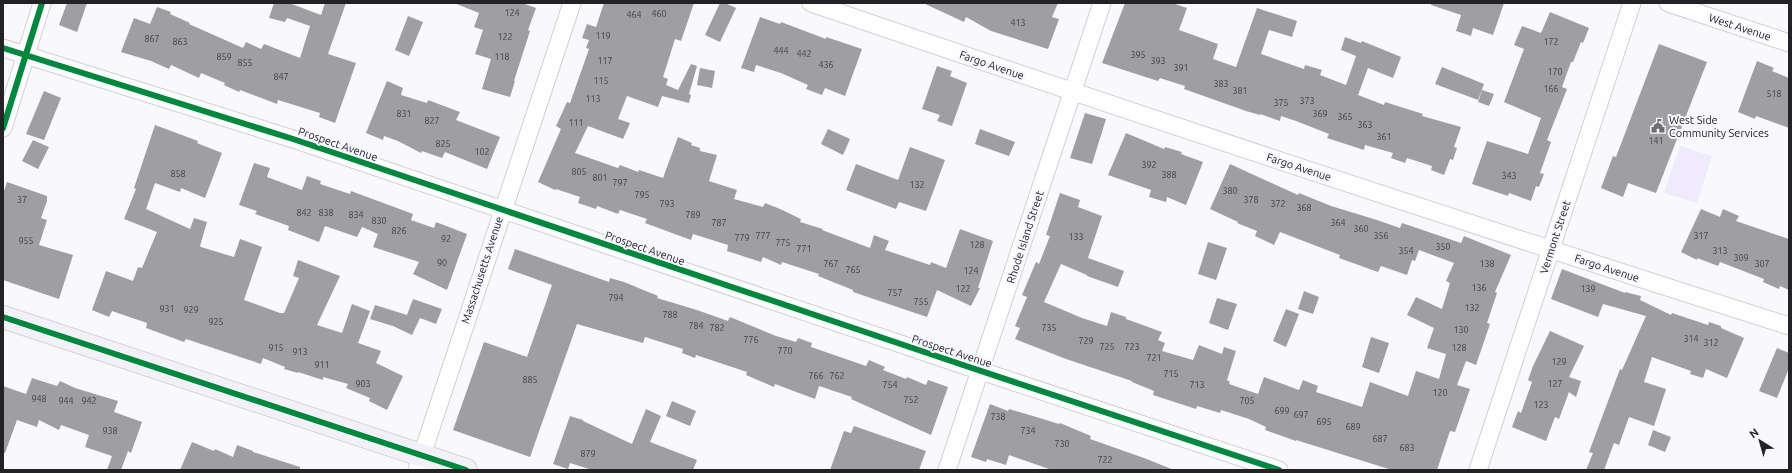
<svg xmlns="http://www.w3.org/2000/svg" width="1792" height="473" font-family="Ubuntu,sans-serif">
<rect width="100%" height="100%" fill="#f9f8fd"/>
<path fill="#efeafc" d="M1680,146L1712,156L1697,203L1664,193Z"/>
<path fill="#9f9ea3" d="M67,3H87L77,32L59,25Z
M274,3H289L321,15L325,3H346L328,54L356,63L335,123L319,117L320,113L278,100L277,104L240,90L239,92L224,85L225,83L201,73L199,78L171,65L169,69L151,61L121,52L134,18L150,24L157,7L171,12L170,14L190,23L189,24L243,48L246,42L261,49L264,44L300,58L310,26L287,18L285,22L269,18Z
M454,3H522L536,8L528,30L530,31L514,81H515L510,97L482,89L491,59L475,54L483,30L474,27L479,13Z
M604,3H694L681,41L675,39L663,77L668,79L666,85L678,90L691,64L697,66L689,94L691,95L689,103L662,96L658,107L627,96L618,119L630,123L623,139L588,126L575,153L618,168L620,165L638,172L639,170L663,178L678,137L692,143L691,145L700,148V151L717,155L709,181L737,190L734,199L763,207L765,203L780,209L801,219L800,222L823,229L822,230L870,248L874,235L889,241L885,250L930,265L931,262L946,268L960,229L993,241L978,288H980L971,306L937,290L927,317L853,292V290L818,276L819,274L782,262L781,265L763,257L761,262L727,251L728,245L693,234L691,240L645,223L647,219L620,210L618,214L597,206L596,209L578,203L580,197L556,189L555,190L538,182L561,129L556,126L567,102L570,103L589,49L586,48L589,40L582,38L587,24L596,27Z
M720,3H725L736,8L720,42L705,35Z
M923,3H1058L1052,17L1059,19L1048,49L991,31L966,17L964,22Z
M1125,3H1172L1187,8L1179,30L1218,44L1213,59L1236,67L1257,8L1297,21L1292,37L1269,30L1261,54L1304,69L1305,65L1322,70L1320,75L1346,85L1356,56L1341,50L1345,37L1361,43L1362,41L1401,57L1393,78L1368,68L1358,95L1384,105L1385,102L1423,114L1422,116L1461,127L1454,147L1457,148L1453,160L1450,159L1444,175L1431,170L1432,166L1407,158L1405,163L1391,158L1393,153L1365,145L1364,150L1327,138L1329,134L1296,121L1281,116L1280,121L1260,114V115L1246,111L1184,89L1185,86L1160,78L1158,81L1102,63Z
M1431,3H1504L1493,35L1473,28L1471,36L1456,31L1461,15L1431,5Z
M1550,12L1589,28L1583,43L1581,42L1573,62H1571L1562,87L1567,89L1547,140L1551,142L1540,173L1544,174L1539,187L1536,186L1531,201L1509,193L1508,196L1472,184L1487,141L1528,154L1541,118L1504,102L1524,49L1514,45L1522,26L1541,33Z
M408,16L423,22L409,56L395,50Z
M760,17L780,24L781,22L826,39V37L862,49L845,96L825,88L822,95L806,89L808,85L781,73L756,65L754,72L741,68Z
M1659,44L1707,62L1656,193L1628,183L1623,197L1601,188L1613,156L1616,157Z
M1757,61L1774,68L1772,71L1789,78V128L1756,116L1755,119L1738,112Z
M937,66L952,71L950,76L967,83L952,126L937,121L940,115L922,109Z
M1442,67L1484,84L1478,100L1435,84Z
M700,68L715,71L712,88L697,85Z
M387,81L403,88L401,95L427,103L428,100L460,112L456,120L500,137L487,169L445,152L442,158L422,151L421,153L398,141L384,136L383,140L366,133Z
M1482,90L1494,94L1489,106L1478,102Z
M44,91L61,98L44,140L26,134Z
M1085,113L1106,119L1092,164L1070,158Z
M155,125L198,141L197,143L222,153L205,198L181,188L180,192L155,183L146,209L190,229L194,218L207,222L200,246L201,247L234,257L240,239L262,247L244,300L280,313H284L299,278L293,276L298,260L340,276L317,325L342,333L352,304L370,311L358,343L381,351L376,363L403,376L387,410L369,401L370,398L346,388L348,384L323,377V380L298,372V373L284,369L285,367L263,358L261,364L186,339L184,342L146,328L147,323L112,311L109,317L92,310L106,271L133,281L138,267L142,268L157,232L124,219L136,189L134,188Z
M828,129L850,139L843,155L821,144Z
M980,129L1015,142L1009,156L975,144Z
M1126,133L1164,149L1165,147L1182,152L1181,154L1203,162L1186,205L1167,197L1166,202L1149,197L1151,190L1108,175Z
M33,140L49,147L38,169L22,161Z
M910,147L945,160L926,211L899,202L896,209L846,190L856,164L898,180Z
M254,163L270,168L267,177L302,190L307,176L321,181L320,184L350,194L351,191L413,214L411,220L434,228L436,222L467,234L447,290L413,274L419,262L373,247L378,234L362,227L357,237L325,226L319,242L288,230L289,226L255,214L257,211L239,205Z
M1230,164L1298,195L1299,193L1331,206L1377,220L1400,228L1402,223L1461,243L1464,236L1511,255L1495,292L1497,293L1487,323L1490,324L1476,365L1466,361L1457,385L1470,389L1455,432L1450,431L1437,470H1392L1296,440V441L1265,430L1266,427L1249,419L1221,410L1220,413L1197,406L1196,409L1153,395L1154,391L1132,382V381L1066,359L1015,339L1020,328L1015,326L1027,297L1022,295L1036,262L1039,264L1050,236L1046,235L1060,193L1080,200L1078,207L1102,216L1088,258L1124,271L1118,287L1087,276V275L1061,264L1044,302L1082,318L1107,326L1111,312L1126,317V319L1162,332L1158,340L1165,343L1162,351L1193,360L1199,345L1222,354L1224,347L1236,351L1227,380L1230,382L1229,384L1258,394L1264,377L1299,390L1303,380L1318,386L1316,392L1362,407L1370,382L1408,396L1416,371L1439,379L1446,354L1427,348L1434,328L1407,315L1416,297L1442,309L1450,283L1446,281L1454,263L1419,250L1415,261L1412,260L1407,275L1381,266L1378,272L1339,258L1340,255L1280,232L1274,245L1255,236L1257,231L1237,223L1238,222L1210,209Z
M7,182L47,196V201L41,218L47,220L39,245L73,255L59,299L3,280V194Z
M1701,209L1720,217L1723,209L1739,216L1736,221L1789,239V290L1780,286L1779,289L1763,282L1764,279L1720,262L1718,266L1697,258V260L1681,252Z
M1208,242L1227,248L1216,280L1198,274Z
M515,249L609,282L610,278L624,282L658,296L657,298L697,310L728,321L730,317L776,336L796,342L798,338L812,343L811,347L866,366L869,360L885,367L883,370L906,379L907,377L926,385L928,380L948,387L931,435L851,399L852,397L819,386L815,399L775,384L774,387L746,375L747,372L696,355L695,358L682,353L683,349L645,337L643,343L577,324L530,457L453,430L484,342L527,357L552,285L508,269Z
M1562,269L1625,293V292L1641,296L1640,300L1671,315L1672,313L1708,325L1709,322L1721,326V328L1744,338L1727,378L1706,369L1703,378L1690,374L1691,371L1652,357L1644,382L1666,389L1654,426L1629,417L1619,445L1614,443L1604,470H1586L1593,453L1589,452L1620,369L1622,370L1646,316L1603,304L1598,317L1551,299Z
M1304,291L1319,297L1313,314L1298,309Z
M1217,298L1237,304L1228,330L1209,323Z
M413,299L442,309L436,324L420,318L412,335L393,326L370,319L375,305L407,315Z
M1286,309L1299,314L1286,347L1273,341Z
M1550,331L1584,346L1569,377L1581,381L1576,397L1569,392L1559,419L1555,417L1546,441L1512,427L1518,411L1521,413L1532,382L1528,380L1533,366Z
M1371,337L1389,343L1379,373L1362,367Z
M1777,348L1789,353V368L1777,398L1759,391Z
M32,378L57,386L60,381L75,388L118,401L114,412L142,422L131,453L128,451L121,470H107L112,456L85,447L89,435L61,425L59,430L39,420L37,427L17,420L5,453H3V386L26,394Z
M672,401L696,411L690,426L666,416Z
M990,404L1008,411L1009,409L1043,419L1059,424L1060,423L1091,436L1090,439L1144,458L1174,470H1052L1009,455L1006,465L987,459L986,462L971,457Z
M646,409L661,416L650,442L697,460L693,470H592L570,463L568,469L553,464L570,416L583,420V421L632,444Z
M854,426L926,451L919,470H830L844,431L851,433Z
M1653,430L1671,437L1665,452L1648,445Z
M192,442L214,451L215,449L233,457L237,445L253,451V452L300,467V470H180Z"/>
<g fill="none" stroke-linecap="round" stroke-linejoin="round">
<g stroke="#d0cfd4" stroke-width="19">
<path id="minor" d="M811,3C1136,114 1462,222 1789,326
M1668,3L1789,43
M3,48L293,139L960,364L1279,470
M3,128L42,3
M417,470L572,3
M947,470L1102,3
M1478,470L1632,3"/>
</g>
<g stroke="#d5d5d7" stroke-width="24">
<path id="primary" d="M3,317L466,470"/>
</g>
<use href="#minor" stroke="#fefeff" stroke-width="17"/>
<use href="#primary" stroke="#f3f1f7" stroke-width="22"/>
<g stroke="#f8f6ff" stroke-width="8">
<path id="cycleway" d="M3,48L293,139L960,364L1279,470
M3,128L42,3
M3,317L466,470"/>
</g>
<use href="#cycleway" stroke="#00873e" stroke-width="6"/>
</g>
<defs>
<g id="civic-bare" transform="scale(1.08)"><path d="M-.6-6.5H3V-4.5H.6V-3L4-1V1h2V6H-6V1h2V-1L-.6-3ZM-1.2 2.5V6h2.4V2.5Z" fill="#6e6d72" stroke="#f8f6ff" stroke-width="2.5" paint-order="stroke"/></g>
</defs>
<g fill-rule="evenodd">
<use href="#civic-bare" x="1658" y="126"/>
</g>
<g text-anchor="middle" stroke-width="4" stroke-linejoin="round" paint-order="stroke">
<g font-size="9" fill="#424146">
<text x="512" y="16">124</text>
<text x="659" y="17">460</text>
<text x="634" y="18">464</text>
<text x="1018" y="26">413</text>
<text x="603" y="39">119</text>
<text x="505" y="40">122</text>
<text x="152" y="42">867</text>
<text x="180" y="45">863</text>
<text x="1551" y="45">172</text>
<text x="781" y="54">444</text>
<text x="804" y="57">442</text>
<text x="1138" y="58">395</text>
<text x="224" y="60">859</text>
<text x="502" y="60">118</text>
<text x="605" y="64">117</text>
<text x="1158" y="64">393</text>
<text x="245" y="66">855</text>
<text x="826" y="68">436</text>
<text x="1181" y="71">391</text>
<text x="1555" y="75">170</text>
<text x="281" y="80">847</text>
<text x="601" y="84">115</text>
<text x="1221" y="87">383</text>
<text x="1551" y="92">166</text>
<text x="1240" y="94">381</text>
<text x="1774" y="97">518</text>
<text x="593" y="102">113</text>
<text x="1307" y="104">373</text>
<text x="1281" y="106">375</text>
<text x="404" y="117">831</text>
<text x="1320" y="117">369</text>
<text x="1345" y="120">365</text>
<text x="432" y="124">827</text>
<text x="576" y="126">111</text>
<text x="1365" y="128">363</text>
<text x="1384" y="140">361</text>
<text x="1656" y="144">141</text>
<text x="443" y="147">825</text>
<text x="482" y="155">102</text>
<text x="1149" y="168">392</text>
<text x="579" y="175">805</text>
<text x="178" y="177">858</text>
<text x="1169" y="178">388</text>
<text x="1509" y="179">343</text>
<text x="600" y="181">801</text>
<text x="620" y="186">797</text>
<text x="917" y="188">132</text>
<text x="1230" y="194">380</text>
<text x="642" y="198">795</text>
<text x="22" y="203">37</text>
<text x="1251" y="203">378</text>
<text x="667" y="207">793</text>
<text x="1278" y="207">372</text>
<text x="1304" y="211">368</text>
<text x="304" y="216">842</text>
<text x="326" y="216">838</text>
<text x="356" y="218">834</text>
<text x="693" y="218">789</text>
<text x="379" y="224">830</text>
<text x="719" y="226">787</text>
<text x="1338" y="226">364</text>
<text x="1361" y="232">360</text>
<text x="399" y="234">826</text>
<text x="763" y="239">777</text>
<text x="1381" y="239">356</text>
<text x="1701" y="239">317</text>
<text x="1076" y="240">133</text>
<text x="742" y="241">779</text>
<text x="446" y="242">92</text>
<text x="26" y="244">955</text>
<text x="783" y="246">775</text>
<text x="977" y="248">128</text>
<text x="1443" y="250">350</text>
<text x="804" y="252">771</text>
<text x="1406" y="254">354</text>
<text x="1720" y="254">313</text>
<text x="1741" y="261">309</text>
<text x="442" y="266">90</text>
<text x="831" y="267">767</text>
<text x="1487" y="267">138</text>
<text x="1762" y="267">307</text>
<text x="853" y="273">765</text>
<text x="971" y="274">124</text>
<text x="1479" y="291">136</text>
<text x="963" y="292">122</text>
<text x="1588" y="292">139</text>
<text x="895" y="296">757</text>
<text x="616" y="301">794</text>
<text x="921" y="305">755</text>
<text x="1472" y="311">132</text>
<text x="167" y="312">931</text>
<text x="191" y="313">929</text>
<text x="670" y="318">788</text>
<text x="216" y="325">925</text>
<text x="696" y="329">784</text>
<text x="717" y="331">782</text>
<text x="1049" y="331">735</text>
<text x="1461" y="333">130</text>
<text x="1691" y="342">314</text>
<text x="751" y="343">776</text>
<text x="1086" y="344">729</text>
<text x="1711" y="346">312</text>
<text x="1107" y="350">725</text>
<text x="1132" y="350">723</text>
<text x="276" y="351">915</text>
<text x="1459" y="351">128</text>
<text x="785" y="354">770</text>
<text x="300" y="355">913</text>
<text x="1154" y="361">721</text>
<text x="1559" y="365">129</text>
<text x="322" y="368">911</text>
<text x="1171" y="377">715</text>
<text x="816" y="379">766</text>
<text x="837" y="379">762</text>
<text x="530" y="383">885</text>
<text x="363" y="387">903</text>
<text x="1555" y="387">127</text>
<text x="890" y="388">754</text>
<text x="1197" y="388">713</text>
<text x="1440" y="396">120</text>
<text x="39" y="402">948</text>
<text x="911" y="403">752</text>
<text x="66" y="404">944</text>
<text x="89" y="404">942</text>
<text x="1247" y="404">705</text>
<text x="1541" y="408">123</text>
<text x="1282" y="414">699</text>
<text x="1301" y="418">697</text>
<text x="998" y="420">738</text>
<text x="1324" y="425">695</text>
<text x="1353" y="430">689</text>
<text x="110" y="434">938</text>
<text x="1028" y="434">734</text>
<text x="1380" y="442">687</text>
<text x="1062" y="447">730</text>
<text x="1407" y="451">683</text>
<text x="588" y="457">879</text>
<text x="1105" y="463">722</text>
</g>
<g font-size="11" fill="#232227" stroke="#f8f6ff">
<text transform="translate(1740 27) rotate(18)" y="4">West Avenue</text>
<text transform="translate(992 65) rotate(19)" y="4">Fargo Avenue</text>
<text transform="translate(338 144) rotate(19)" y="4">Prospect Avenue</text>
<text transform="translate(1299 167) rotate(18)" y="4">Fargo Avenue</text>
<text transform="translate(1025 237) rotate(-72)" y="4">Rhode Island Street</text>
<text transform="translate(1555 237) rotate(-72)" y="4">Vermont Street</text>
<text transform="translate(645 248) rotate(19)" y="4">Prospect Avenue</text>
<text transform="translate(1607 268) rotate(18)" y="4">Fargo Avenue</text>
<text transform="translate(482 270) rotate(-72)" y="4">Massachusetts Avenue</text>
<text transform="translate(952 351) rotate(18)" y="4">Prospect Avenue</text>
</g>
<g font-size="11" fill="#232227" stroke="#f8f6ff" text-anchor="start">
<text x="1669" y="124">West Side<tspan x="1669" dy="13">Community Services</tspan></text>
</g>
</g>
<rect width="1792" height="473" fill="none" stroke="#232227" stroke-width="8"/>
<g transform="translate(1760 441) rotate(323)" stroke="#f8f6ff" stroke-width="3" paint-order="stroke">
<path d="M0-3L7 15L0 10L-7 15Z" fill="#232227"/>
<text y="-6" font-size="11" font-weight="bold" text-anchor="middle" fill="#232227">N</text>
</g>
</svg>
